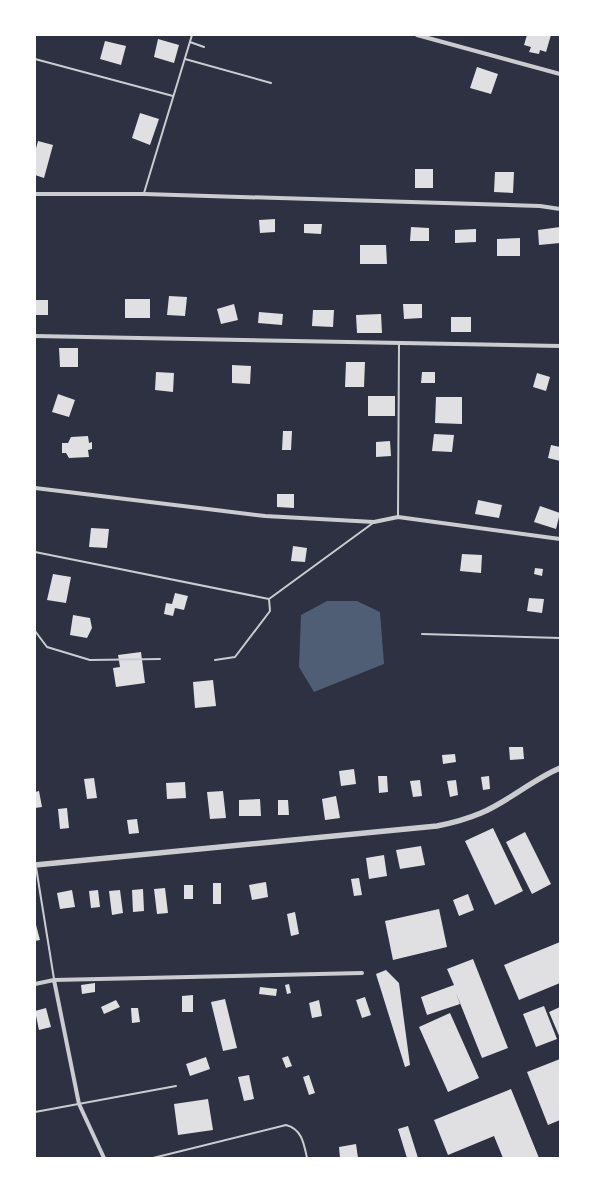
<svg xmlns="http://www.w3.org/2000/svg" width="595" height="1193" font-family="Barlow,sans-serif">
<rect width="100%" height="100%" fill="#2d3142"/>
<path fill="#4f5d75" d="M327,601H357L380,612L384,664L314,692L299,667L301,615Z"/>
<path fill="#e0e0e3" d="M527,35H551L546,52L540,50L539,54L529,52L531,47L524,45Z
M158,39L179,45L174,63L154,57Z
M105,41L126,46L121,65L100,59Z
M477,67L498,74L491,94L470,88Z
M140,113L159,119L150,145L132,138Z
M38,141L53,145L44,178L35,175V152Z
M415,169H433V188H415Z
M495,172H514L513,193L494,192Z
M275,219V232L260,233L259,220Z
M304,224H322L321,234L304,233Z
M411,227L429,228V241H410Z
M560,227V243L539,245L538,230Z
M476,229V242L455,243V230Z
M520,238V256H497V239Z
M360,245H386L387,264H360Z
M169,296L187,297L185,316L167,315Z
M125,299H150V318H125Z
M35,300H48V315H35Z
M234,304L238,320L221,324L217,309Z
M403,304H422V318L404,319Z
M313,310H334L333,327L312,326Z
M259,312L283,314L282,325L258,323Z
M381,314L382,333H357L356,315Z
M451,317H471V332H451Z
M59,348H78V367H60Z
M346,362H365L364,387H345Z
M232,365L251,366L250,384L232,383Z
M156,372L174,373L173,392L155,390Z
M422,372H435V383H421Z
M537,373L550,377L546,391L533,387Z
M58,394L75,400L69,417L52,412Z
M368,396H395V416H368Z
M436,397H462V424L435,423Z
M283,431H292L291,450H282Z
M434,434L454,435L452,452L432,451Z
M88,436L89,443L92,442V449L88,450L89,457L69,458L66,453H62V443H68L71,437Z
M390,441L391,456L376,457V442Z
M551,445L560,447V461L548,458Z
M277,494H294V508L277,507Z
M478,500L502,505L499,518L475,514Z
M540,506L560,513L556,529L534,522Z
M91,528L109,529L107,548L89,547Z
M293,546L307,548L305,562L291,561Z
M462,554L482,555L481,573L460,571Z
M535,568L543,569L542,576L534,574Z
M53,574L71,577L66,603L47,600Z
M175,593L188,596L184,610L175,608L173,616L164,614L166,603L172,604Z
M529,598L544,599L542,613L527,611Z
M73,615L90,618L92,628L87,638L70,635Z
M141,652L145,683L116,687L113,668L120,667L118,655Z
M213,680L216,706L195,708L193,682Z
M509,747H523L524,759L510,760Z
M455,754L456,762L443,764L442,755Z
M354,769L356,784L341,786L339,771Z
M378,776H387L388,792L379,793Z
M489,776L490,789L483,790L481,777Z
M94,778L97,798L87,799L84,779Z
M420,780L422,796L413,797L410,781Z
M456,780L458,795L450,797L447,781Z
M185,782L186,798L167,799L166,783Z
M39,791L42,807L35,808V792Z
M223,791L226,818L210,819L207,792Z
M336,796L340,818L325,820L322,799Z
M260,799L261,816H239V800Z
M278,800H288L289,815H278Z
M67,808L69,828L60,829L58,809Z
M137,819L139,833L129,834L127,820Z
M493,828L523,891L495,905L465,841Z
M525,832L551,884L532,894L506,842Z
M421,846L425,865L400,869L396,850Z
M384,855L387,876L369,879L366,858Z
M359,878L362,895L354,896L351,879Z
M266,882L268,897L252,900L249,885Z
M213,883H221V904H213Z
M184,885H193V899H184Z
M165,888L168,913L157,914L154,889Z
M143,889L144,911L133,912L132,890Z
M72,890L75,907L60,909L57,893Z
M98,890L100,907L91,908L89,891Z
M120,890L123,913L112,915L109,891Z
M468,894L474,910L459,916L453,900Z
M439,909L447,947L393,960L385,921Z
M295,912L299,934L291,936L287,914Z
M35,921L40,940L35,941Z
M560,942V983L519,1000L504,965Z
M473,959L508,1048L482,1058L456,993L460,1004L427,1015L421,997L454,985L447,969Z
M386,970L399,983L410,1065L405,1067L376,974Z
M95,983V992L82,994L81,985Z
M289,984L291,993L287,994L285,985Z
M260,987L277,989L276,996L259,994Z
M193,995V1012H182V996Z
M365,997L371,1015L362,1018L356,1000Z
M225,999L237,1048L223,1051L211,1002Z
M116,1000L120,1007L104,1014L101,1007Z
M319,1000L322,1016L312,1018L309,1003Z
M544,1006L557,1039L536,1047L523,1014Z
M560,1007V1038L549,1012Z
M46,1008L51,1027L39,1030L35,1011Z
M131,1008H138L140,1022L132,1023Z
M450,1013L479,1078L448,1092L419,1027Z
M288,1056L292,1066L286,1068L282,1058Z
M206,1057L210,1069L190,1076L186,1064Z
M560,1059V1120L548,1125L527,1072Z
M249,1075L254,1099L244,1101L238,1077Z
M309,1075L315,1093L309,1095L303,1077Z
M511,1089L539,1158H503L494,1136L448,1155L434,1120Z
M208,1099L213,1130L178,1135L174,1104Z
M408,1126L418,1158H407L398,1129Z
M356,1144L358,1158H340L339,1147Z"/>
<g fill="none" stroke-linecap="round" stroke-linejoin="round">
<path stroke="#caccd0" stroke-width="2" d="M190,42L204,47
M35,59L173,96
M185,59L271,83
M144,193L192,35
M398,517L399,343
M35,552L269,599
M35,631L47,647L90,660L160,659
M422,634L560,638
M215,660L235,657L270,611L269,599L373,523
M36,867L54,979
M35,1112L176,1086
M153,1158L286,1125C302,1129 304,1144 307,1158"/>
<path stroke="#caccd0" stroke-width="4" d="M417,35L560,74
M35,194H144L540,206L560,209
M35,336L560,346
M35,488L265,516L374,522L398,517L560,539
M54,980L79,1104L104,1158
M35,984L54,980L362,973"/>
<path stroke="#caccd0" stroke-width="5.5" d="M35,865L437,826C452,823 467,819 481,813C509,801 532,780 560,768"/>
</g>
<rect width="595" height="1193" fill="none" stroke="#ffffff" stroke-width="72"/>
</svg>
